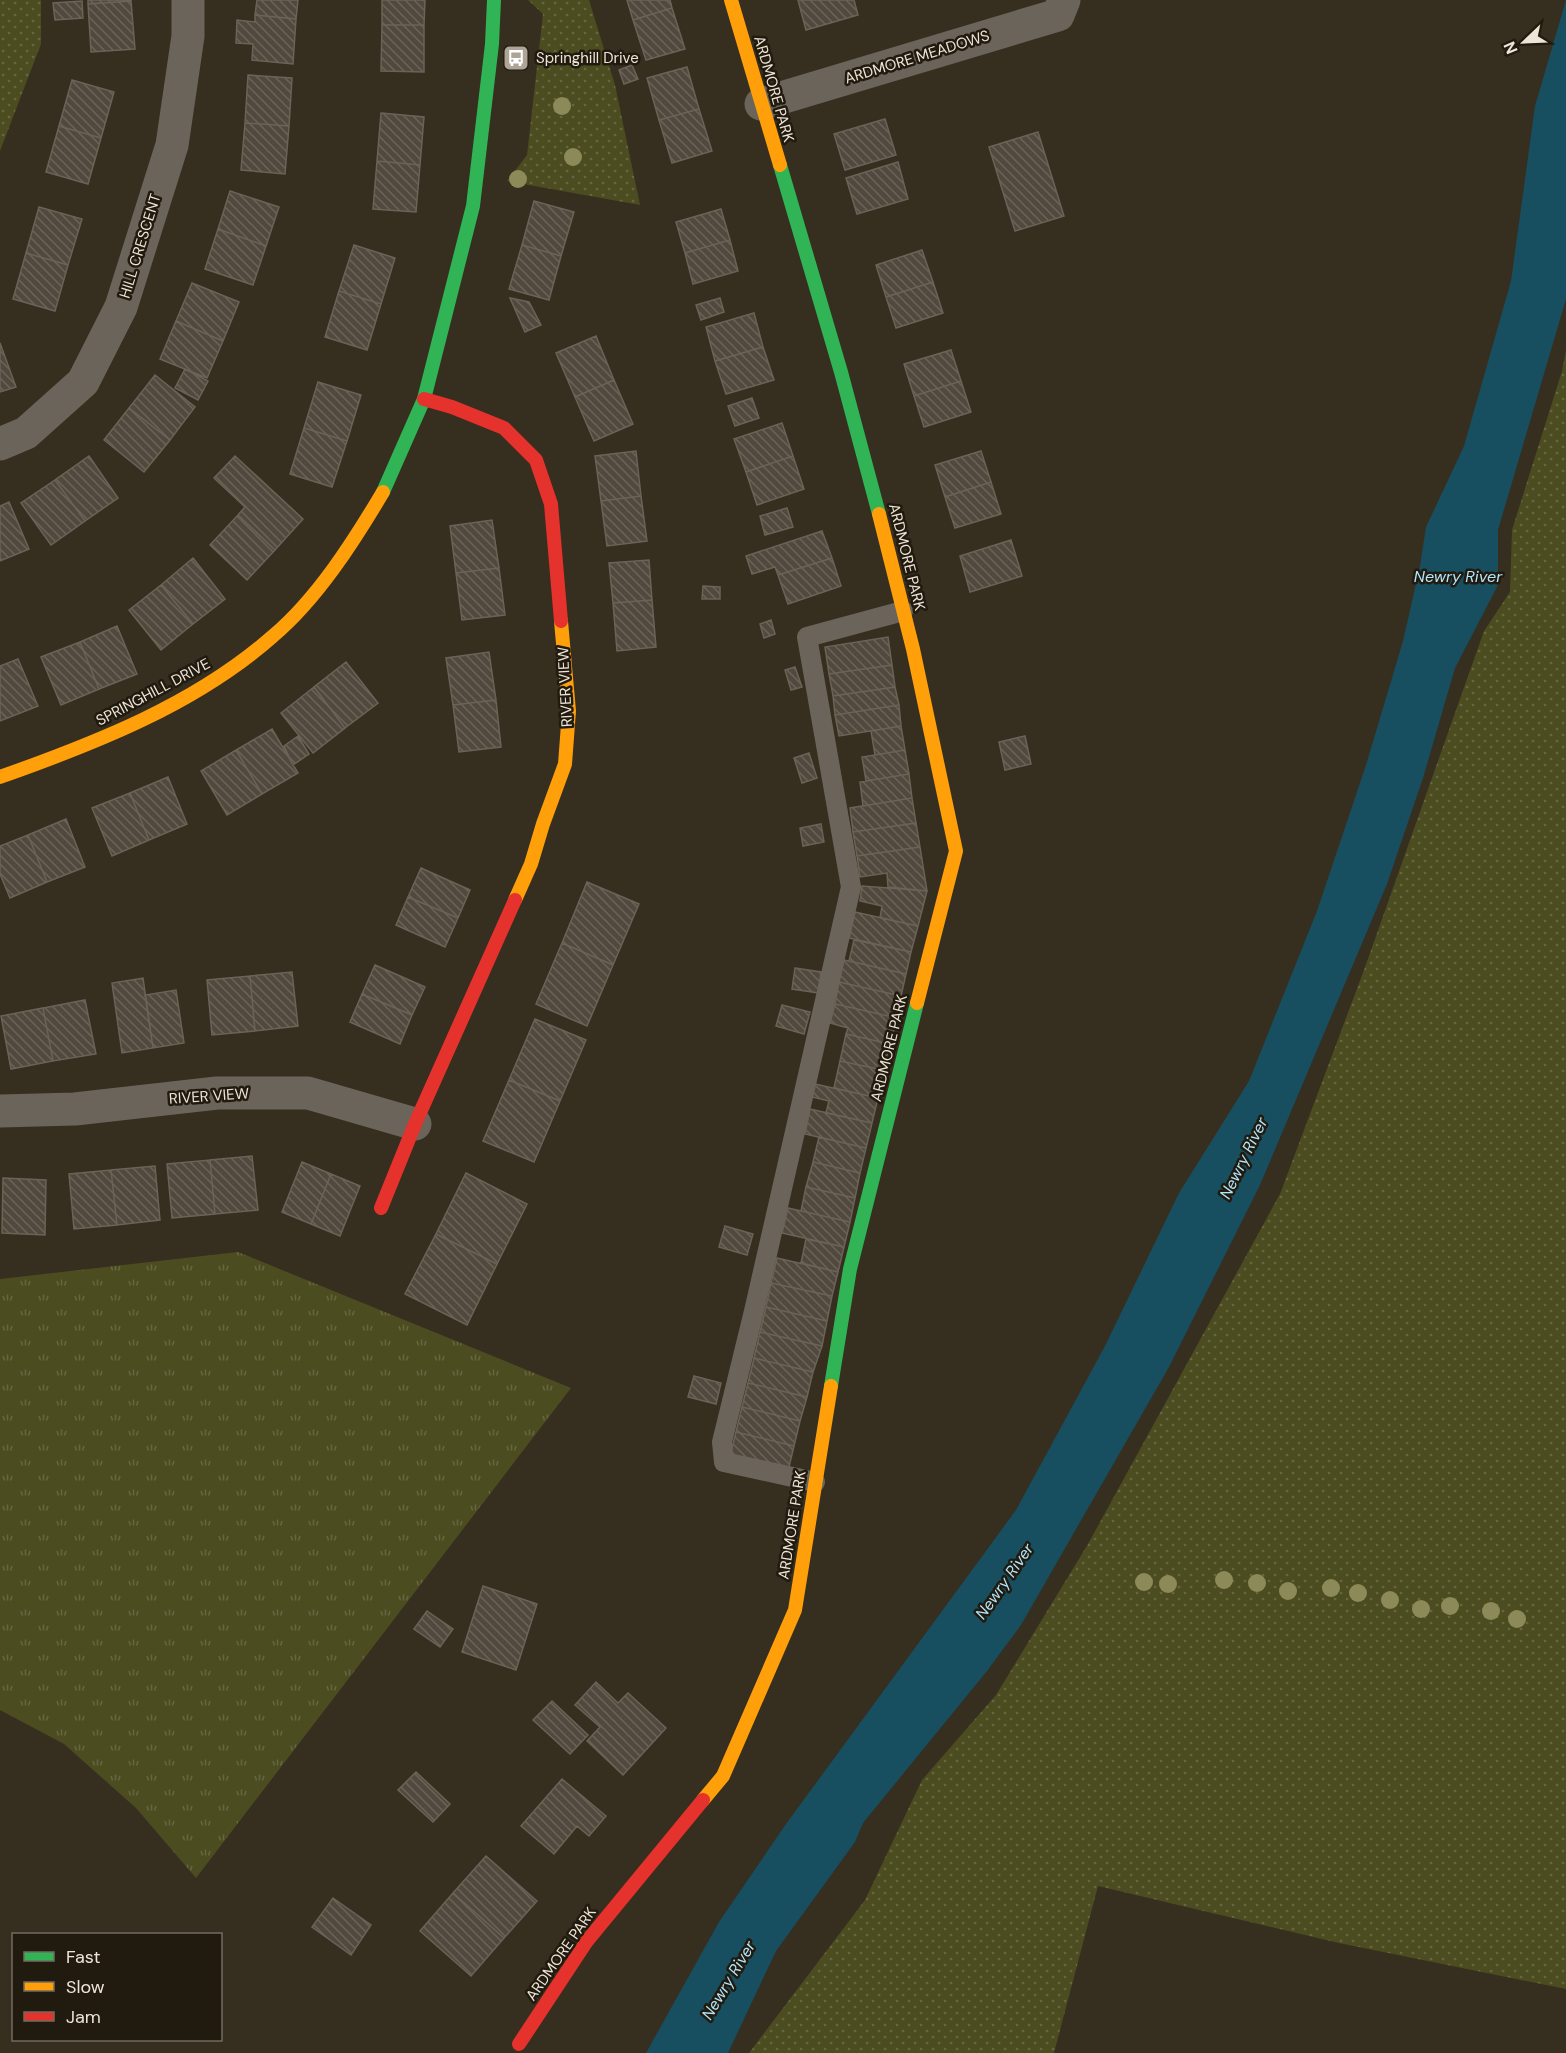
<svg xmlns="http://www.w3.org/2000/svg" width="1566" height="2053" font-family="'DM Sans',sans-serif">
<defs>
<pattern id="grass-dots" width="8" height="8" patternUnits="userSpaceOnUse" patternTransform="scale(1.5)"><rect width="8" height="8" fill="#4c4c21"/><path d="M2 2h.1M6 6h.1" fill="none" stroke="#666640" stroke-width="1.8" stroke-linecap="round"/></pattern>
<pattern id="park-tufts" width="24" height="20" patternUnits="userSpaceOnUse" patternTransform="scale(1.5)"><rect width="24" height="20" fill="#4c4c21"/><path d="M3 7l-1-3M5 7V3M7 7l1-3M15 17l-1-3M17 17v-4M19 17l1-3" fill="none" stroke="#666640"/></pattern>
<pattern id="building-back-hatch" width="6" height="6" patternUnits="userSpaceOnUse" patternTransform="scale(1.5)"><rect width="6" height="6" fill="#51493e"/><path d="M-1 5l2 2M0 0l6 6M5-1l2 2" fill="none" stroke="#6a6359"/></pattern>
</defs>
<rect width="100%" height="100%" fill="#362e1f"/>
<path fill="url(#grass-dots)" d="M0,0H41V44L0,151Z
M528,0H589L615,85L640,205L507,181L527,155L543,14Z
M1566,350V1989L1339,1943L1098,1886L1054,2053H749L865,1900L922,1780L996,1695L1088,1544L1280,1194L1364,970L1484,631L1510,592L1512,530L1562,371Z"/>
<path fill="url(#park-tufts)" d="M238,1252L571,1388L196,1878L136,1808L64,1744L0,1710V1279Z"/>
<path fill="#174f61" d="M1566,0V299L1498,530V585L1455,668L1423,778L1387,884L1260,1185L1169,1367L1021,1625L987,1671L863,1823L855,1842L776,1951L728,2053H646L719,1922L786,1824L1016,1510L1105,1346L1179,1193L1249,1081L1317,911L1366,765L1403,641L1420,566L1426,527L1464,446L1511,281L1535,106Z"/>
<path fill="url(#building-back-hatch)" stroke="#6b6357" stroke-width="1.5" d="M88,0H131V1L88,4Z
M257,0H298L296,19L255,15Z
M382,0H425L424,25H382Z
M627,0H670L672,8L633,20Z
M798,0H854L858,15L806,30Z
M82,1L83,18L55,20L53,3Z
M131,1L135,49L91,52L88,4Z
M672,8L685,49L646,60L633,20Z
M255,15L296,19L293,64L252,60L253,44L236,43L237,20L255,22Z
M382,25H424V72L381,71Z
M632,65L638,79L624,84L619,70Z
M687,67L699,109L659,120L647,78Z
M248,75L292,78L289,126L245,123Z
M72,80L114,92L101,138L59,126Z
M699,109L712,151L672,163L659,120Z
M381,113L424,117L420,165L377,161Z
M885,119L896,155L845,170L834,134Z
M245,123L289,126L285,174L241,170Z
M59,126L101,138L88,184L46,172Z
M1038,132L1064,216L1015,231L989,147Z
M377,161L420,165L416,212L373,209Z
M898,162L908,199L857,214L846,178Z
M230,191L279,207L266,246L218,229Z
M534,201L574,212L561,256L522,245Z
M39,207L82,219L68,265L26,253Z
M721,209L730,240L685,253L676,222Z
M218,229L266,246L253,285L205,269Z
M730,240L738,271L693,284L685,253Z
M354,245L395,258L381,304L339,291Z
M522,245L561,256L549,300L509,289Z
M922,250L933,282L886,297L876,265Z
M26,253L68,265L55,311L13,299Z
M933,282L943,313L896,328L886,297Z
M192,283L239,302L223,341L176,321Z
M339,291L381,304L367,350L325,337Z
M510,298L529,302L541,325L525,332Z
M720,298L724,312L701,320L696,305Z
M754,313L763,347L715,361L706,327Z
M176,321L223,341L207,378L160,359Z
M596,336L614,380L575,397L556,353Z
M0,343L16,387L0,392Z
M763,347L774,380L726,394L715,361Z
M951,350L961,381L914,396L904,364Z
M185,369L208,381L198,400L175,388Z
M155,375L195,407L170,440L129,408Z
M614,380L633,424L594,441L575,397Z
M961,381L971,412L924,427L914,396Z
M318,382L361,395L347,441L304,428Z
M752,398L759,418L735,426L728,406Z
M129,408L170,440L144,472L104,440Z
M782,423L793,456L746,472L734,439Z
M304,428L347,441L332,487L290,474Z
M636,451L641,496L601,501L595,456Z
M981,451L991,482L945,497L935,465Z
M89,456L118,498L85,521L55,480Z
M235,456L303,519L275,550L238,515L245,507L214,478Z
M793,456L804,489L757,505L746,472Z
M55,480L85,521L51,545L21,503Z
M991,482L1001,514L955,528L945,497Z
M641,496L647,541L607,546L601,501Z
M9,502L29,549L0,561V506Z
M787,508L793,527L765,535L760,516Z
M238,515L275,550L247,580L210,545Z
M492,520L499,568L456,573L450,526Z
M822,531L832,558L778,575L775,567L752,574L746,556Z
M1011,540L1022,576L970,592L960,556Z
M193,558L225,599L193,624L161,585Z
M832,558L841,586L788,604L778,575Z
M649,560L652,600L613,603L609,563Z
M499,568L505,615L462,620L456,573Z
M161,585L193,624L161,650L129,610Z
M703,586L720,587V599H702Z
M652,600L656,647L617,651L613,603Z
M771,620L775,634L764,638L760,624Z
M117,626L137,674L99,689L80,642Z
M888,637L892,665L829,674L825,647Z
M80,642L99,689L61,705L41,657Z
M489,652L496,700L453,705L446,658Z
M18,659L38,706L0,721V666Z
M346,662L378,703L345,728L314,687Z
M892,665L895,687L833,696L829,674Z
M795,667L802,687L791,690L785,670Z
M314,687L345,728L313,753L281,713Z
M895,687L899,705L835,715L833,696Z
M496,700L501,747L459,752L453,705Z
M899,705L901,726L839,736L835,715Z
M901,726L905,750L875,755L871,731Z
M272,729L298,773L262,794L236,750Z
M298,736L309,754L293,765L284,746Z
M1025,736L1031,764L1005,770L999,742Z
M236,750L262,794L227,815L201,771Z
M905,750L909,774L866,781L862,757Z
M809,753L817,778L802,783L794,758Z
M909,774L912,798L863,806L860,782Z
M168,777L187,824L149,840L130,793Z
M130,793L149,840L112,856L92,808Z
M912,798L916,823L853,832L850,808Z
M66,819L85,867L47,882L28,835Z
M916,823L920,847L857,856L853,832Z
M821,824L824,842L803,846L800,828Z
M28,835L47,882L10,898L0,874V846Z
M920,847L927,891L888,887L887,873L860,877L857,856Z
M421,868L470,890L458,918L408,897Z
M587,882L639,904L613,965L562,943Z
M862,886L927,891L918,926L880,918L882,906L860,901Z
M408,897L458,918L445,947L396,925Z
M855,912L918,926L911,952L849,938Z
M854,940L911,952L906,974L849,961Z
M562,943L613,965L587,1026L536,1004Z
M844,960L906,974L901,996L839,982Z
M375,965L425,987L412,1015L362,994Z
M795,968L821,972L818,993L792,989Z
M292,972L298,1026L255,1031L250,976Z
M250,976L255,1031L212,1035L207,980Z
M143,978L153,1048L122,1053L112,983Z
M839,982L901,996L897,1018L835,1004Z
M176,990L184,1043L153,1048L145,995Z
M362,994L412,1015L400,1044L350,1022Z
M85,1000L96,1054L53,1061L43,1008Z
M835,1004L897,1018L890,1044L846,1034L848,1028L830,1023Z
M782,1005L810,1012L804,1034L776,1026Z
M43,1008L53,1061L11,1069L1,1016Z
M535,1019L586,1040L560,1101L509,1080Z
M846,1034L890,1044L883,1070L840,1061Z
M840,1061L883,1070L878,1098L834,1088Z
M509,1080L560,1101L534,1162L483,1141Z
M815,1084L878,1098L872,1123L826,1113L829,1101L812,1097Z
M810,1109L872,1123L866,1148L805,1134Z
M819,1137L866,1148L860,1173L813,1162Z
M252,1156L258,1210L215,1214L210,1160Z
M210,1160L215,1214L172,1218L167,1164Z
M302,1162L331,1174L311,1224L282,1212Z
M813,1162L860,1173L855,1198L806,1187Z
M155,1166L160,1220L117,1225L111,1170Z
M111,1170L117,1225L74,1229L69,1174Z
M466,1173L527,1204L497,1264L436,1234Z
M331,1174L360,1186L340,1236L311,1224Z
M3,1178L46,1180L45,1235L2,1233Z
M806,1187L855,1198L850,1222L801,1211Z
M788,1208L850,1222L844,1247L782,1233Z
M725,1226L753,1234L747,1255L719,1247Z
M436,1234L497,1264L467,1325L405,1294Z
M806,1239L844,1247L838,1272L801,1263Z
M777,1258L838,1272L832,1296L771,1283Z
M771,1283L832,1296L827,1321L766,1307Z
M766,1307L827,1321L822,1346L760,1332Z
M760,1332L822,1346L813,1372L754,1358Z
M754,1358L813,1372L807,1397L748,1383Z
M694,1376L721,1383L716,1404L688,1397Z
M748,1383L807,1397L800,1421L742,1407Z
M742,1407L800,1421L794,1446L736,1432Z
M736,1432L794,1446L788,1471L730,1456Z
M483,1586L537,1604L516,1670L462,1652Z
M427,1611L453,1629L440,1647L414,1629Z
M596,1682L618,1703L628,1693L666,1728L623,1775L587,1741L600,1727L575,1705Z
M552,1701L588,1735L570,1754L533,1720Z
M416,1772L450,1804L433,1822L398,1790Z
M562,1779L606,1816L589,1836L577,1826L554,1854L521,1826Z
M486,1856L537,1901L504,1938L453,1893Z
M453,1893L504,1938L471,1976L420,1931Z
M333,1898L371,1925L351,1955L312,1927Z"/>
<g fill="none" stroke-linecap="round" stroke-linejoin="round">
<path stroke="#6b645a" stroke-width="20" d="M815,1482L724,1462L722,1442L754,1311L851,887L807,637L903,611"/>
<path stroke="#6b645a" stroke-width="33" d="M761,104L1058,15L1064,0
M0,444L26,433L83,382L121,307L172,145L188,36V0
M0,1111L75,1109L217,1093H308L415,1124"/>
<path stroke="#30b455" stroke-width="14" d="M780,165L841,372L879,514
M383,492L424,399L473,206L492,44L494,0
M831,1386L850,1269L917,1003"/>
<path stroke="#ff9f0a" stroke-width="14" d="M731,0L780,165
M879,514L913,649L956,851L917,1003
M0,777C96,743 196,704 273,636C317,599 354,541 383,492
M515,900L531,864L543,824L565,764L569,711L561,621
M703,1800L723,1776L795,1610L831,1386"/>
<path stroke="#e5322d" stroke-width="14" d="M424,399L452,407L504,428L536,460L551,504L561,621
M381,1208L415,1124L515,900
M519,2044L587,1941L703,1800"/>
</g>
<g fill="#8c8a58">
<circle cx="562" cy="106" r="9"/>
<circle cx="573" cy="157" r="9"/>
<circle cx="518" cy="179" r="9"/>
<circle cx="1224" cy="1580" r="9"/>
<circle cx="1144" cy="1582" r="9"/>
<circle cx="1257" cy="1583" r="9"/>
<circle cx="1168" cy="1584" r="9"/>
<circle cx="1331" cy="1588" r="9"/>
<circle cx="1288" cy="1591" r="9"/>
<circle cx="1358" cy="1593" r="9"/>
<circle cx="1390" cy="1600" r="9"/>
<circle cx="1450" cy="1606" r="9"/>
<circle cx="1421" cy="1609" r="9"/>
<circle cx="1491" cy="1611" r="9"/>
<circle cx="1517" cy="1619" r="9"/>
</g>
<defs>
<g id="bus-square" transform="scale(1.35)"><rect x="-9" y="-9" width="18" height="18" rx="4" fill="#aea596" stroke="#201a0f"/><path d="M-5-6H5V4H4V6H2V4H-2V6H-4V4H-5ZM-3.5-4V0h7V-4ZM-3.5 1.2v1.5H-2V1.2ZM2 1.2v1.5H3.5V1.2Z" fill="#fff"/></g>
</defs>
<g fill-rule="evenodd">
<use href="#bus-square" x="516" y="58"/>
</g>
<g text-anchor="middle" stroke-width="5" stroke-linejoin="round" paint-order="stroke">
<g font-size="15" fill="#eee5d6" stroke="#201a0f">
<text transform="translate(917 57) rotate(-17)" y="5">ARDMORE MEADOWS</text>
<text transform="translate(774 89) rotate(74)" y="5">ARDMORE PARK</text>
<text transform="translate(140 246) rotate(-73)" y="5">HILL CRESCENT</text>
<text transform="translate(907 557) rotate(76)" y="5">ARDMORE PARK</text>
<text transform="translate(565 687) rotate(-93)" y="5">RIVER VIEW</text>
<text transform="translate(153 692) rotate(-28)" y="5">SPRINGHILL DRIVE</text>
<text transform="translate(889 1048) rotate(-76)" y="5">ARDMORE PARK</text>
<text transform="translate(209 1096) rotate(-4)" y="5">RIVER VIEW</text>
<text transform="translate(792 1525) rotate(-81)" y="5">ARDMORE PARK</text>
<text transform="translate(561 1954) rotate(-55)" y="5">ARDMORE PARK</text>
</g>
<g font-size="15" fill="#eee5d6" stroke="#201a0f" text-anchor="start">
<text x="536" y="63">Springhill Drive</text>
</g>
<g font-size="16" font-style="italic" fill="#b3e6fb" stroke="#201a0f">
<text x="1458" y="582">Newry River</text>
<text transform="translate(1243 1158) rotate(-64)" y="6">Newry River</text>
<text transform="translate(1004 1581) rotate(-55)" y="6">Newry River</text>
<text transform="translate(728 1980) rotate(-59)" y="6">Newry River</text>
</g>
</g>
<rect x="12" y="1933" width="210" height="108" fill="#201a0f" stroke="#726b5f" stroke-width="1.5"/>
<rect x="24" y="1952" width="30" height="9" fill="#30b455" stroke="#726b5f" stroke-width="1.5"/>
<text x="66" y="1963" font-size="18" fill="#eee5d6">Fast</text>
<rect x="24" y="1982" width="30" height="9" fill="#ff9f0a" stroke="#726b5f" stroke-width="1.5"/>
<text x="66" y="1993" font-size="18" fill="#eee5d6">Slow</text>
<rect x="24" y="2012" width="30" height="9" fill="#e5322d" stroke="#726b5f" stroke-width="1.5"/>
<text x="66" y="2023" font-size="18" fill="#eee5d6">Jam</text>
<g transform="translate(1524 42) rotate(247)" stroke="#201a0f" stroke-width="4.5" paint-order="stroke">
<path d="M0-4.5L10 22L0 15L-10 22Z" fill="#eee5d6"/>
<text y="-9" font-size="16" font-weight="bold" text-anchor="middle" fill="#eee5d6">N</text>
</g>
</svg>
